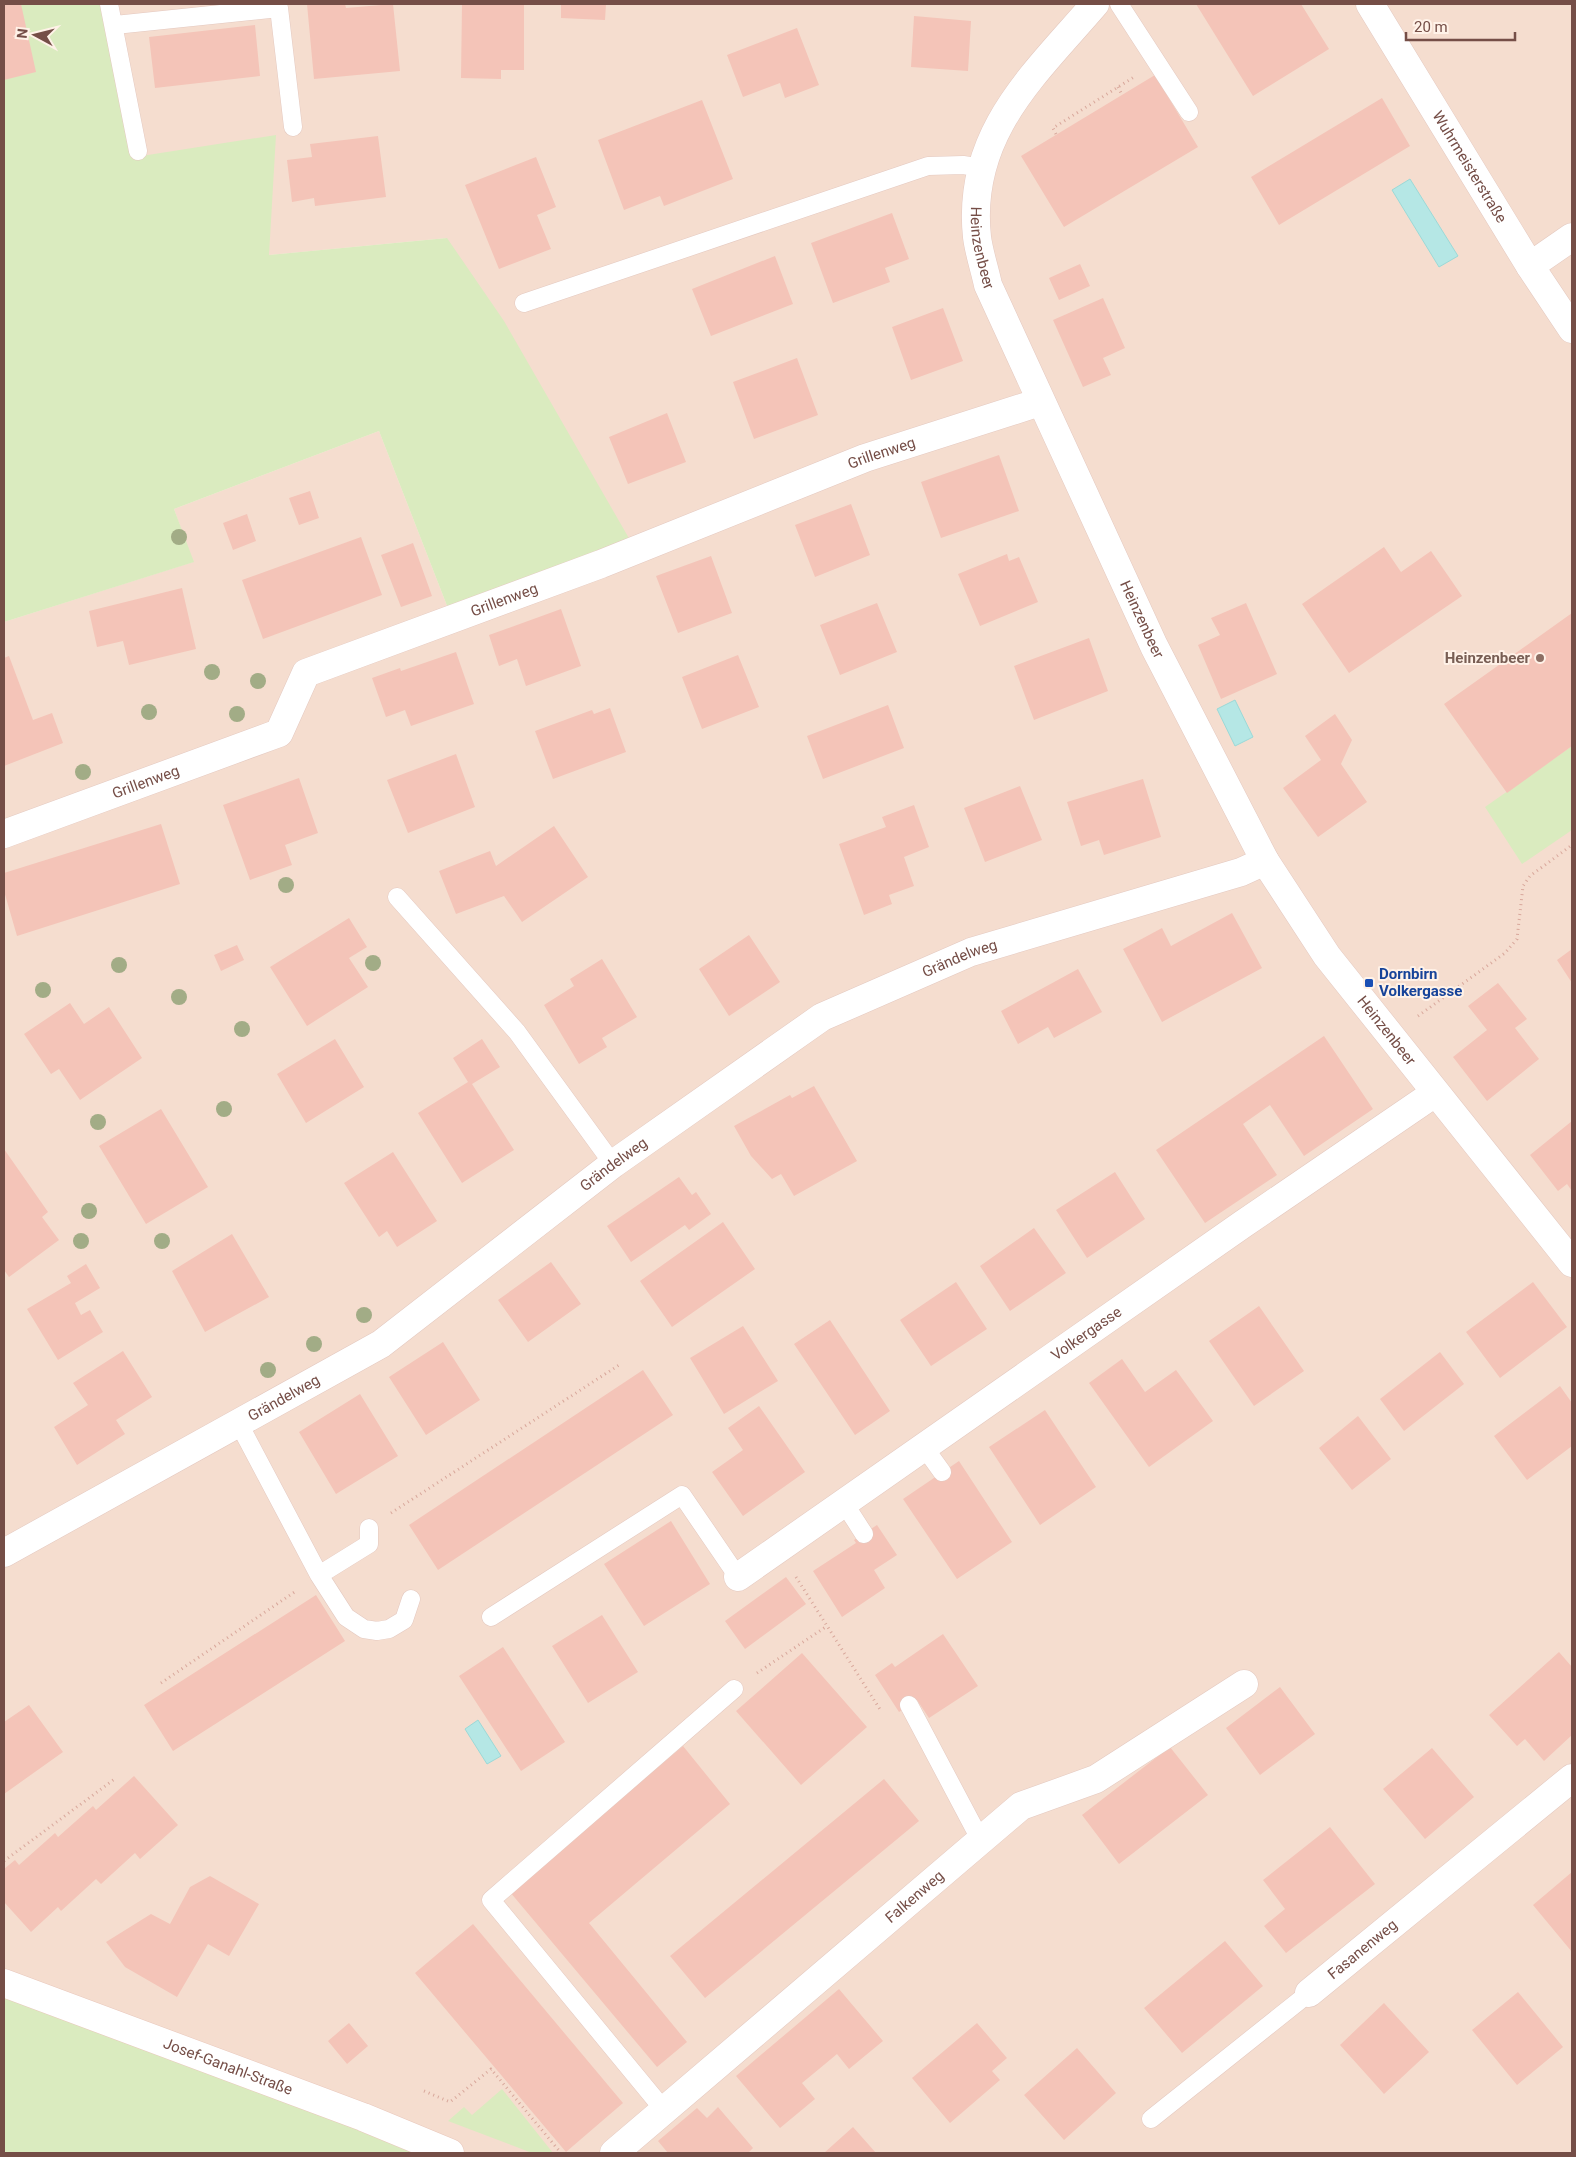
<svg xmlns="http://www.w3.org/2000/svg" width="1576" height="2157" font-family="Roboto,sans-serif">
<rect width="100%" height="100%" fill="#fdede1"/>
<path fill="#f5ddcf" d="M103,4H1572V2153H426L4,1970V622L193,562L174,509L379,431L451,616L447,238L269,255L134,157Z"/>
<path fill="#daebbf" d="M4,4H103L135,157L276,135L269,255L447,238L504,321L634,547L451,616L379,431L174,509L194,562L4,622Z
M1572,746V830L1522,864L1485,807Z
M4,1970L426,2153H4Z
M502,2089L553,2153H532L448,2121L464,2107L472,2115Z"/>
<path fill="#b5e7e5" stroke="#9bd9d7" d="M1410,179L1458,256L1439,267L1392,190Z
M1235,700L1253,737L1235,746L1217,709Z
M478,1720L501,1756L487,1764L465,1729Z"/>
<path fill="#f4c4b8" d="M4,4H21L36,72L4,80Z
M307,4H345L346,8L393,4L400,71L314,79Z
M462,4H524V70H501V79L461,78Z
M561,4H606L605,20L561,18Z
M1196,4H1301L1329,49L1253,96Z
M914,16L971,21L968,71L911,67Z
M255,25L260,76L155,88L149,37Z
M797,28L819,85L785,98L780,83L743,97L727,55Z
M1155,75L1198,147L1064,227L1021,156Z
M1382,98L1410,146L1279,225L1251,177Z
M702,100L733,179L664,206L660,196L624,210L598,140Z
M378,136L386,197L315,206L314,198L292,202L287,160L312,157L310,144Z
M536,157L556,207L537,215L551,249L499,269L465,185Z
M892,213L909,259L885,268L890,282L833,303L811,243Z
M775,256L793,304L711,336L692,289Z
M1080,264L1090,286L1059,300L1049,278Z
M1103,298L1125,348L1103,358L1111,375L1083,387L1053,320Z
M943,308L963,361L911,380L892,327Z
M797,358L818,415L754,439L733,382Z
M667,413L686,462L628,484L609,437Z
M999,455L1019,511L941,538L921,482Z
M310,491L319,518L299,525L289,498Z
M851,504L870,555L815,577L795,525Z
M247,514L256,541L233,550L223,523Z
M361,537L382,595L263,639L242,580Z
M413,543L432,596L401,607L381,555Z
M1384,547L1401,572L1431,551L1462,596L1349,673L1302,604Z
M1007,554L1009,561L1019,557L1038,602L980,626L958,574Z
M711,556L732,613L678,633L656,576Z
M182,588L196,649L129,665L123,641L97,647L89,611Z
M877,603L897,652L840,675L820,625Z
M1246,603L1277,674L1221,699L1198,645L1220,635L1211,618Z
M561,609L581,666L526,686L517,659L499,666L489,635Z
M1572,613V746L1507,793L1444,704Z
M1089,638L1108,691L1034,720L1014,666Z
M456,652L474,704L411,726L405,710L386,717L372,678L400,668L401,671Z
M738,655L759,707L702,729L682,677Z
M9,656L33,720L52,713L63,743L4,766V658Z
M888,705L904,748L823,779L807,736Z
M610,708L626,752L553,779L535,731L592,710L594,714Z
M1335,714L1352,740L1341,764L1367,802L1318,837L1283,788L1321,760L1305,736Z
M456,754L475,807L408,833L387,780Z
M299,778L318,833L285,845L292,865L250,880L223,805Z
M1143,779L1161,837L1104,855L1099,840L1081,846L1067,802Z
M1020,786L1042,840L985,862L964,808Z
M914,805L929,847L904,857L914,886L889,895L892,904L864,915L839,844L886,827L882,817Z
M161,824L180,884L17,936L4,891V873Z
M554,826L588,877L522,922L504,896L456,914L439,871L490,851L496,866Z
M1232,913L1262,968L1162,1022L1123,949L1162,928L1171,946Z
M349,918L367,947L349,958L368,987L307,1026L270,967Z
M749,935L780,982L729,1016L699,969Z
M237,945L244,960L221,971L214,955Z
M1572,949V983L1557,960Z
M602,959L637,1017L602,1038L607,1047L579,1064L544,1005L574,986L570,979Z
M1078,969L1102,1012L1054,1038L1048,1027L1018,1044L1001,1011Z
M1498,983L1527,1019L1515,1028L1539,1059L1487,1101L1453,1057L1487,1030L1468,1006Z
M70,1003L84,1024L109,1007L142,1058L80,1100L59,1069L51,1074L24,1034Z
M1324,1036L1373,1109L1304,1156L1270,1105L1243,1124L1277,1175L1205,1223L1156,1150Z
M335,1039L364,1087L306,1123L277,1074Z
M482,1039L500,1067L472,1084L514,1150L462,1183L418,1113L468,1082L453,1058Z
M814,1086L857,1161L794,1196L781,1174L772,1179L751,1156L734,1126L790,1095L792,1098Z
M161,1109L208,1187L146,1224L99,1146Z
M1572,1121V1191L1567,1184L1558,1191L1530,1155Z
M4,1149L48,1212L42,1217L59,1240L9,1277L4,1270Z
M393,1152L437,1221L397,1247L387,1231L379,1237L344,1183Z
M1115,1172L1145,1219L1087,1258L1056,1210Z
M679,1177L692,1195L696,1192L711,1214L689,1230L685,1225L631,1262L607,1226Z
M723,1222L755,1269L672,1327L640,1281Z
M1034,1228L1066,1273L1010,1311L980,1266Z
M232,1234L269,1297L205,1332L172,1271Z
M551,1262L581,1304L528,1342L498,1300Z
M86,1264L100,1288L75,1303L81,1315L90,1310L103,1332L58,1360L27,1309L71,1283L67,1276Z
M956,1282L987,1329L931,1366L900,1320Z
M1533,1282L1567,1327L1500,1378L1466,1332Z
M1259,1306L1304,1371L1254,1406L1209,1341Z
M830,1320L890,1411L855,1435L794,1344Z
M743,1326L778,1381L724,1414L690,1358Z
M443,1342L480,1400L426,1435L389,1377Z
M123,1351L152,1397L116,1420L125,1434L77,1465L54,1427L88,1405L73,1383Z
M1440,1352L1464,1384L1404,1431L1380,1399Z
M1122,1359L1145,1392L1176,1370L1213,1421L1149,1467L1089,1383Z
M643,1370L673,1415L438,1570L409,1525Z
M1560,1386L1572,1403V1446L1527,1480L1494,1436Z
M360,1394L398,1456L336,1494L299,1432Z
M759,1406L805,1472L743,1516L712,1472L743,1450L728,1428Z
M1045,1410L1096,1487L1040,1525L989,1447Z
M1358,1416L1391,1459L1352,1490L1319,1448Z
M959,1461L1012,1542L957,1579L903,1499Z
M671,1521L710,1584L644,1626L604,1564Z
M877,1525L897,1555L874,1570L885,1588L842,1617L813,1571L856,1543L854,1540Z
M786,1577L806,1604L745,1649L725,1621Z
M316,1595L345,1641L173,1751L144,1705Z
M602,1615L638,1672L588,1703L552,1646Z
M943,1634L978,1686L929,1718L917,1700L899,1712L875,1675L892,1663L895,1667Z
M503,1647L565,1742L521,1771L459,1676Z
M1559,1652L1572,1667V1735L1544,1761L1525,1739L1517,1746L1489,1715Z
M802,1653L867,1727L801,1785L736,1711Z
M1280,1687L1315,1734L1260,1775L1226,1728Z
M29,1705L63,1752L4,1794V1722Z
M683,1746L730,1804L589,1923L687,2042L657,2067L510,1892Z
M1170,1747L1208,1795L1119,1864L1082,1815Z
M1432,1748L1474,1797L1425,1839L1383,1789Z
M134,1776L178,1825L140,1859L135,1853L101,1884L96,1879L61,1911L58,1907L31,1932L4,1902V1869L15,1860L19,1865L55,1833L58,1837L93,1806L96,1810Z
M884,1779L919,1821L705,1998L670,1956Z
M1330,1827L1375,1884L1286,1953L1264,1926L1285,1909L1263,1880Z
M1572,1872V1952L1533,1905Z
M210,1876L259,1904L229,1956L208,1944L177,1997L125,1967L106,1942L151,1914L170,1924L190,1887Z
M473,1924L623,2103L566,2152L415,1973Z
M1225,1941L1263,1986L1182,2053L1144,2008Z
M839,1989L883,2041L849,2069L837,2054L819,2069L802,2083L815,2099L780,2128L736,2076Z
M1518,1992L1563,2047L1517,2085L1472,2030Z
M1384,2003L1429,2052L1384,2094L1340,2045Z
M349,2023L368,2046L347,2064L328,2041Z
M977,2023L1007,2058L992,2071L1000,2080L950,2123L912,2078Z
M1077,2048L1116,2093L1064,2140L1024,2095Z
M718,2107L753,2148L748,2153H668L658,2141L697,2108L707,2118Z
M853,2127L876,2153H824Z"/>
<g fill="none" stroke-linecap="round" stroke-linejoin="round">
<g stroke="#e4c9c0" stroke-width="19">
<path id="lane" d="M109,4L138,151
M1119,4L1189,112
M115,25L279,8L293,127
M524,303L928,166L963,165L983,168
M397,897L517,1032L613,1164
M238,1422L319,1575L346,1617L364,1629L377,1631L389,1629L404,1620L411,1599
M924,1447L942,1472
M844,1503L864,1534
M319,1575L369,1544V1528
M491,1617L682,1495L738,1577
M909,1705L981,1841
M664,2110L491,1900L734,1689
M1151,2119L1309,1993"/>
</g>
<g stroke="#e4c9c0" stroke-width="29">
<g id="street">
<path id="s1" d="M1095,4C1034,75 966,134 977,237C979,253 985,270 988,285L1154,646L1265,861L1327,956L1572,1263"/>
<path id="s2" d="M1370,4L1530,266L1572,329"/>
<path d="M1530,266L1572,237"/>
<path id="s3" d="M4,834L279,733L306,673L601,564L865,458L1040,402"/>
<path id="s4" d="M4,1553L381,1344L613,1164L822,1017L971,952L1241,872L1265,861"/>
<path id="s5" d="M738,1577L1243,1224L1435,1093"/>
<path id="s6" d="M1309,1993L1572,1778"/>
<path id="s7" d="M614,2153L1021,1806L1096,1779L1244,1684"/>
</g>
</g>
<g stroke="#e9c8bc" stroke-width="29">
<g id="secondary">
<path id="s8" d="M4,1983L363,2117L450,2153"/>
</g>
</g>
<path stroke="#d8a79b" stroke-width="3" stroke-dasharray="1 4" stroke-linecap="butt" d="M1118,87L1122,95
M1056,134L1053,128L1134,77
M1418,1016L1505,953L1517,939L1523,886L1530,876L1572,845
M391,1513L619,1365
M796,1577L881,1711
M757,1673L827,1626
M161,1683L296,1591
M4,1861L116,1778
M424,2091L450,2102L491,2069L561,2153"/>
<use href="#lane" stroke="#fff" stroke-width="18"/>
<use href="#street" stroke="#fff" stroke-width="28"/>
<use href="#secondary" stroke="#fff" stroke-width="28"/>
</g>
<g fill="#a2ac86">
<circle cx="179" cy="537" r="8"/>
<circle cx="212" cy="672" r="8"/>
<circle cx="258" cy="681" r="8"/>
<circle cx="149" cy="712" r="8"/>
<circle cx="237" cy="714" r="8"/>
<circle cx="83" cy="772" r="8"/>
<circle cx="286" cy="885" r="8"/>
<circle cx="373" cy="963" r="8"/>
<circle cx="119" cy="965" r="8"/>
<circle cx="43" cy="990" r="8"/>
<circle cx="179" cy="997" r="8"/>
<circle cx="242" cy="1029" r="8"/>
<circle cx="224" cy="1109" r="8"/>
<circle cx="98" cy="1122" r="8"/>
<circle cx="89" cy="1211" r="8"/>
<circle cx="81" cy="1241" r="8"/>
<circle cx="162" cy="1241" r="8"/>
<circle cx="364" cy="1315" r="8"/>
<circle cx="314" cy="1344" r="8"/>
<circle cx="268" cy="1370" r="8"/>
</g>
<circle fill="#8d6e63" stroke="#fff2e8" stroke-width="2" cx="1540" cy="658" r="5"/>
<rect fill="#1a4fb4" stroke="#fff2e8" stroke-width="2" x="1364" y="978" width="10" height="10" rx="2.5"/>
<g text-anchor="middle" stroke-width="4" stroke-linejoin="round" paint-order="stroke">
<g font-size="15" fill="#754e47" stroke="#fff2e8">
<text dy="5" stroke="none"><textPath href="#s2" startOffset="191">Wuhrmeisterstraße</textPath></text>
<text dy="5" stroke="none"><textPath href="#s1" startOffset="282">Heinzenbeer</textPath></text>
<text dy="5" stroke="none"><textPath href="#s3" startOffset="975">Grillenweg</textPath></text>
<text dy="5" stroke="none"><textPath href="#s3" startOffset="570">Grillenweg</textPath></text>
<text dy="5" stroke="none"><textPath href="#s1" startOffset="688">Heinzenbeer</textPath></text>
<text dy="5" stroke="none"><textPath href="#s3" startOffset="151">Grillenweg</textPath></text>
<text dy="5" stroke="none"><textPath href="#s4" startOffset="1130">Grändelweg</textPath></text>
<text dy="5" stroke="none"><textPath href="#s1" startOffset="1168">Heinzenbeer</textPath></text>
<text dy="5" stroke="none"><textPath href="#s4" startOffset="725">Grändelweg</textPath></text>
<text dy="5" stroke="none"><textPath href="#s5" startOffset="425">Volkergasse</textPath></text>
<text dy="5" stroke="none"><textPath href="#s4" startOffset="320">Grändelweg</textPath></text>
<text dy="5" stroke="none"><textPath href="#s7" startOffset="395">Falkenweg</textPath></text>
<text dy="5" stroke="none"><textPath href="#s6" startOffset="69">Fasanenweg</textPath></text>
<text dy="5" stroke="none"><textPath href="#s8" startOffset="239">Josef-Ganahl-Straße</textPath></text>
</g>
<g font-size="15" font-weight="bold" fill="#785e54" stroke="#fff2e8" text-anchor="end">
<text x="1530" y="663">Heinzenbeer</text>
</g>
<g font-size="15" font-weight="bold" fill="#164399" stroke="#fff2e8" text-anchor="start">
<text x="1379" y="979">Dornbirn<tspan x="1379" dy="17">Volkergasse</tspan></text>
</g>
</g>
<rect width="1576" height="2157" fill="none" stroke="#754e47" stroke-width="10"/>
<g transform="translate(35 35) rotate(277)" stroke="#fff2e8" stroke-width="4" paint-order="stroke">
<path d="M0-4L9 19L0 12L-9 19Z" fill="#754e47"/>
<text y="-8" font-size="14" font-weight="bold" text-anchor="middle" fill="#754e47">N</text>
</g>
<path d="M1406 32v8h109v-8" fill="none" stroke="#754e47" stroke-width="2.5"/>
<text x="1414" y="32" font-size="15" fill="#754e47" stroke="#fff2e8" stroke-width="4" paint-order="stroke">20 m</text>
</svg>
